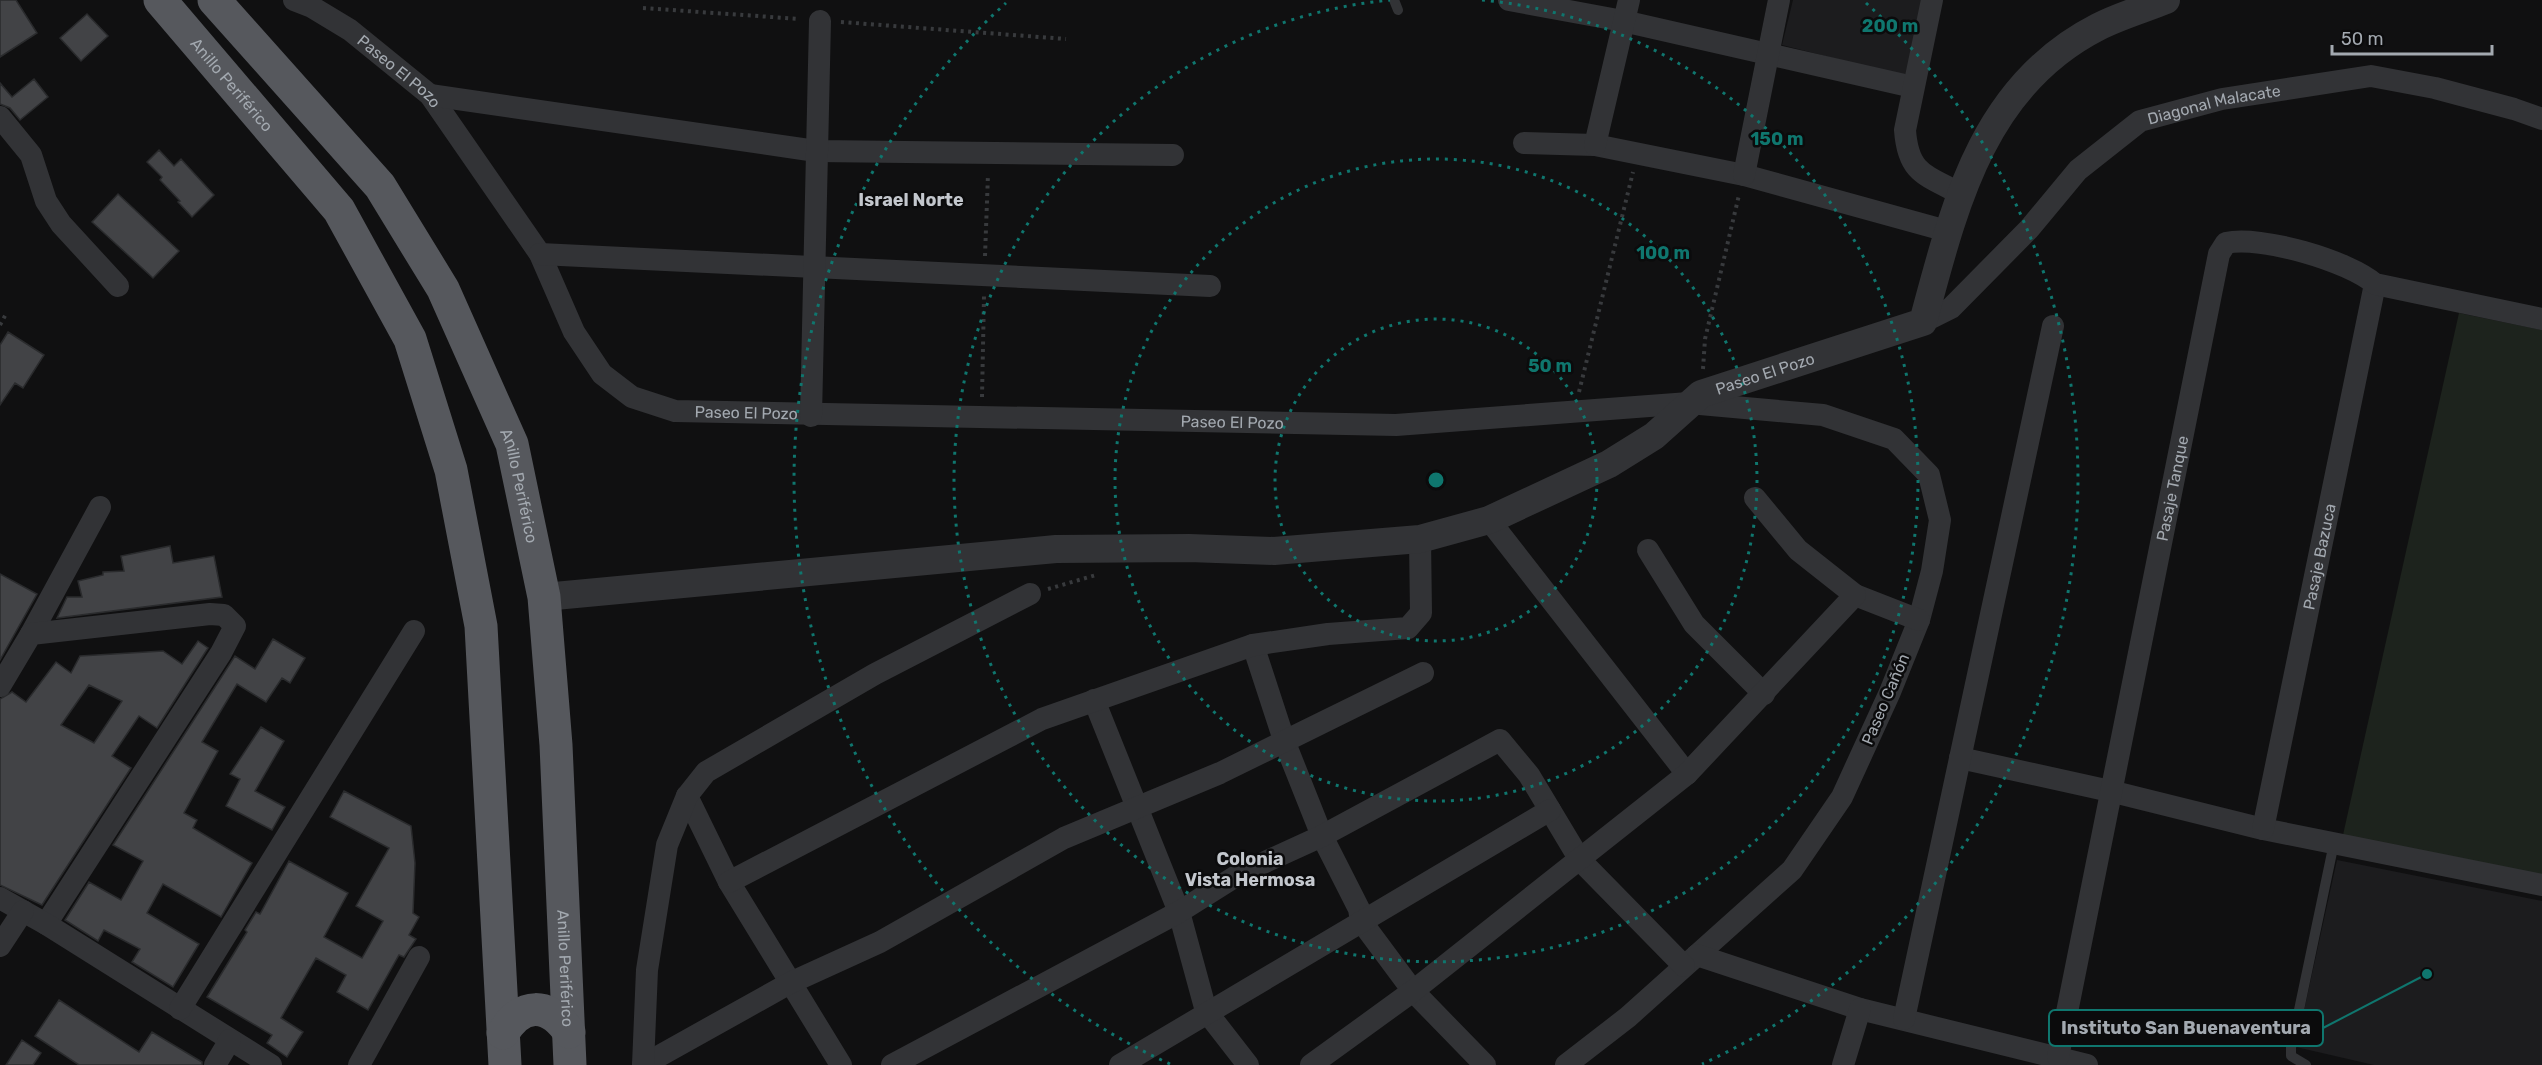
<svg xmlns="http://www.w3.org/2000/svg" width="2542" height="1065" font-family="Rubik,sans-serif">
<rect width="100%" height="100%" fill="#101011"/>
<path fill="#1c1c1e" d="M1793,0H1929L1911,78L1782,45Z
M2337,860L2542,901V1065H2374L2296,1047Z"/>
<path fill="#1d231d" d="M2459,313L2542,330V876L2343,835Z"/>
<path fill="#424346" stroke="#2a2b2d" stroke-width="1.5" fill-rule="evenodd" d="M0,0H16L37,33L0,57Z
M87,14L108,36L81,61L60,38Z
M34,79L48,97L20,120L10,108L0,104V83L12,97Z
M159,150L174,166L181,159L214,195L192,217L178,202L180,201L160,180L162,177L147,162Z
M118,194L179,251L153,278L92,222Z
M8,332L44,355L23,388L15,383L0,405V345Z
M170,546L173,563L214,556L222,597L57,618L67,597H82L78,581L103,575V572L124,571L121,556Z
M0,574L37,594L0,660Z
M273,639L305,658L290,683L282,678L266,702L237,684L202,742L218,751L184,813L197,820L193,828L252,863L221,917L163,884L147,913L199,944L173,987L132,962L140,949L104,930L98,941L65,920L89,882L121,900L143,861L113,845L235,656L255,669Z
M198,641L208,648L157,728L139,716L112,756L131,768L42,905L0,885V699L12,692L26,702L56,662L71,673L80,656L163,651L182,664ZM89,685L122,701L94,743L61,725Z
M261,727L284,741L255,791L285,807L272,830L226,806L240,779L230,774Z
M344,791L411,826L415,863L413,913L419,917L409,935L416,939L404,957L399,955L368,1010L337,992L346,975L316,958L281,1018L303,1032L287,1057L267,1043L272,1035L207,997L247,932L245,930L256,912L260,914L289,861L348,893L324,937L362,958L383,921L356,906L389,848L330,817Z
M59,1000L139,1052L152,1032L202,1062V1065H79L35,1036Z
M22,1040L41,1053L33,1065H6Z"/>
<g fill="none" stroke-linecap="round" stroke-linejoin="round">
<path stroke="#383a3d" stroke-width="4" stroke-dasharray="3 4.5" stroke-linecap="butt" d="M643,8L800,19
M841,22L1066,39
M985,256L988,174
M0,325L6,314
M1703,369L1705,339L1739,195
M1579,392L1633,172
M982,397L984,296
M1048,589L1096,575"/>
<path stroke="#323336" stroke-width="10" d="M1394,0L1398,10
M2306,1065L2291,1056V1048L2334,843"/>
<g stroke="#323336" stroke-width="22">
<path id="s1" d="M294,0L312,7L350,30L430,95L540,254L574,332L602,374L632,397L675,411L1396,425L1689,403L1823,415L1894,439L1929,475L1940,520L1932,571L1919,620L1890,692L1842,797L1792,870L1628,1017L1566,1065"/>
<path d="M1509,0L1623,21L1913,87"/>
<path d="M1932,0L1905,130C1908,173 1925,175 1959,193"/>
<path d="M430,95L816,151L1173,155"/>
<path d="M0,117L31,155L46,201L61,224L118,286"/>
<path d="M1524,143L1595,145L1744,175L1947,231"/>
<path d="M1595,145L1629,0"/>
<path d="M1744,175L1779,0"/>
<path d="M540,254L1210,286"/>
<path id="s2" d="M1923,322L1951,308L2029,229L2078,170L2140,121L2222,99L2371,76L2435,88L2514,109L2542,119"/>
<path d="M811,416L820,21"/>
<path d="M1489,520L1687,774"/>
<path d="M1648,550L1694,624L1764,694"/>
<path d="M1855,595L1919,620"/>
<path d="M31,634L100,507"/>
<path d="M1253,645L1285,743L1322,836L1359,909L1361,921L1413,991L1485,1065"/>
<path d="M0,686L31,634L210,614L224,615L235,626L221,653L46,924"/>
<path d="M1094,700L1179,912L1206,1011L1248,1065"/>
<path d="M1960,758L2110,791L2263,829L2542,885"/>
<path d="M687,796L729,882L841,1065"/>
<path id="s3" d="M2263,829L2375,284"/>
<path d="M729,882L1042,719L1253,645L1328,634L1408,628L1421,613L1420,539"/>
<path d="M0,898L46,924L271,1065"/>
<path d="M0,946L23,911"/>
<path d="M1697,955L1860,1009L2087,1065"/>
<path d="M180,1009L414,631"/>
<path d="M1904,1019L2053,326"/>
<path id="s4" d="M2058,1057L2219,254L2226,243C2260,235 2349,261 2375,284L2542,319"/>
<path d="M215,1065L230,1040"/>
<path d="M359,1065L419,957"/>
<path d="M643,1065L790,983L880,942L1064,838L1220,773L1423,673"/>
<path d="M643,1065L647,970L667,845L687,796L706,772L875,674L1030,594"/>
<path d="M892,1065L1179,912L1241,873L1322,836L1500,740L1529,775L1580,860L1684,966"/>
<path d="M1120,1065L1550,810"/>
<path d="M1311,1065L1413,991L1687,774L1855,595L1798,550L1755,498"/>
<path d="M1843,1065L1860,1009"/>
</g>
<path stroke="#323336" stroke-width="28" id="s5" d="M544,597L1056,549L1189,548L1274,551L1420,539L1489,520L1609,464L1654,436L1701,394L1923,322C1954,207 1982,86 2098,27C2119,16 2144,9 2166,0"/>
<g stroke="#56585d" stroke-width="33">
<path id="s6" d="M160,0L339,210L410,339L451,470L481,626L505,1065"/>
<path id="s7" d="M214,0L380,186L443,289L512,444L544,597L556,745L570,1065"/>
<path d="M503,1033C522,1002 548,1002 569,1032"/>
</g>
</g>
<g fill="none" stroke="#0f766e" stroke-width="3" stroke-dasharray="3 6">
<circle cx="1436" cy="480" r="161"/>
<circle cx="1436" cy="480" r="321"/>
<path d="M1482 0A482 482 0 1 1 1390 0"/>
<path d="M1170 1064A642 642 0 0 1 1006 3M1866 3A642 642 0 0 1 1702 1064"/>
</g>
<g text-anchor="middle" stroke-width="5" stroke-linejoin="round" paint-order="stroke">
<g font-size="16" fill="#a3a9b0" stroke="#0b0b0c">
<text dy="6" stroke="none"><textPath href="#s1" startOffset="128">Paseo El Pozo</textPath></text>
<text dy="6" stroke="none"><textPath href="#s6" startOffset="111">Anillo Periférico</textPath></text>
<text dy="6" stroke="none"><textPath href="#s2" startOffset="374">Diagonal Malacate</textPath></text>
<text dy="6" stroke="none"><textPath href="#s5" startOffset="1266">Paseo El Pozo</textPath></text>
<text dy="6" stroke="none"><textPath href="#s1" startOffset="650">Paseo El Pozo</textPath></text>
<text dy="6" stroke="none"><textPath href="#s1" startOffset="1136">Paseo El Pozo</textPath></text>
<text dy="6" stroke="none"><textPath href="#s7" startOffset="582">Anillo Periférico</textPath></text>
<text dy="6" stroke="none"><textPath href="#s4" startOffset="580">Pasaje Tanque</textPath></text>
<text dy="6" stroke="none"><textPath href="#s3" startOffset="278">Pasaje Bazuca</textPath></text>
<text transform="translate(1885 699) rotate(-67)" y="6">Paseo Cañón</text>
<text dy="6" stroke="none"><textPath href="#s7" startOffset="1068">Anillo Periférico</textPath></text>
</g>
<g font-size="18" font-weight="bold" fill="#c3c7cd" stroke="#0b0b0c">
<text x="911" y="206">Israel Norte</text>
<text x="1250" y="865">Colonia<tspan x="1250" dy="21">Vista Hermosa</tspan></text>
</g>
</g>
<circle cx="1436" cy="480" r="9" fill="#0f766e" stroke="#0b0b0c" stroke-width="3"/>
<g font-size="18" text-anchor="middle" font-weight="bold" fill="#0f766e" stroke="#0b0b0c" stroke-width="5" stroke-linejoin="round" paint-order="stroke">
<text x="1890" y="32">200 m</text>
<text x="1777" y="145">150 m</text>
<text x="1663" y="259">100 m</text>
<text x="1550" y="372">50 m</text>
</g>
<path fill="none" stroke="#0f766e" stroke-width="2" d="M2427 974L2323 1028"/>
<circle fill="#0f766e" stroke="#0b0b0c" stroke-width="2" cx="2427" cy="974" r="6"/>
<rect fill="#0b0b0c" stroke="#0f766e" stroke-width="2" x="2049" y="1010" width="274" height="36" rx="6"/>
<g font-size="18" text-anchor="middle" font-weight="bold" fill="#a3a9b0">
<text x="2186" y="1034">Instituto San Buenaventura</text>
</g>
<path d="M2332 45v9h160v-9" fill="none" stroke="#a3a9b0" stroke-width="3"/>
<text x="2341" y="45" font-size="18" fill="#a3a9b0" stroke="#0b0b0c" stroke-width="4.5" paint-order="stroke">50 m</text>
</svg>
